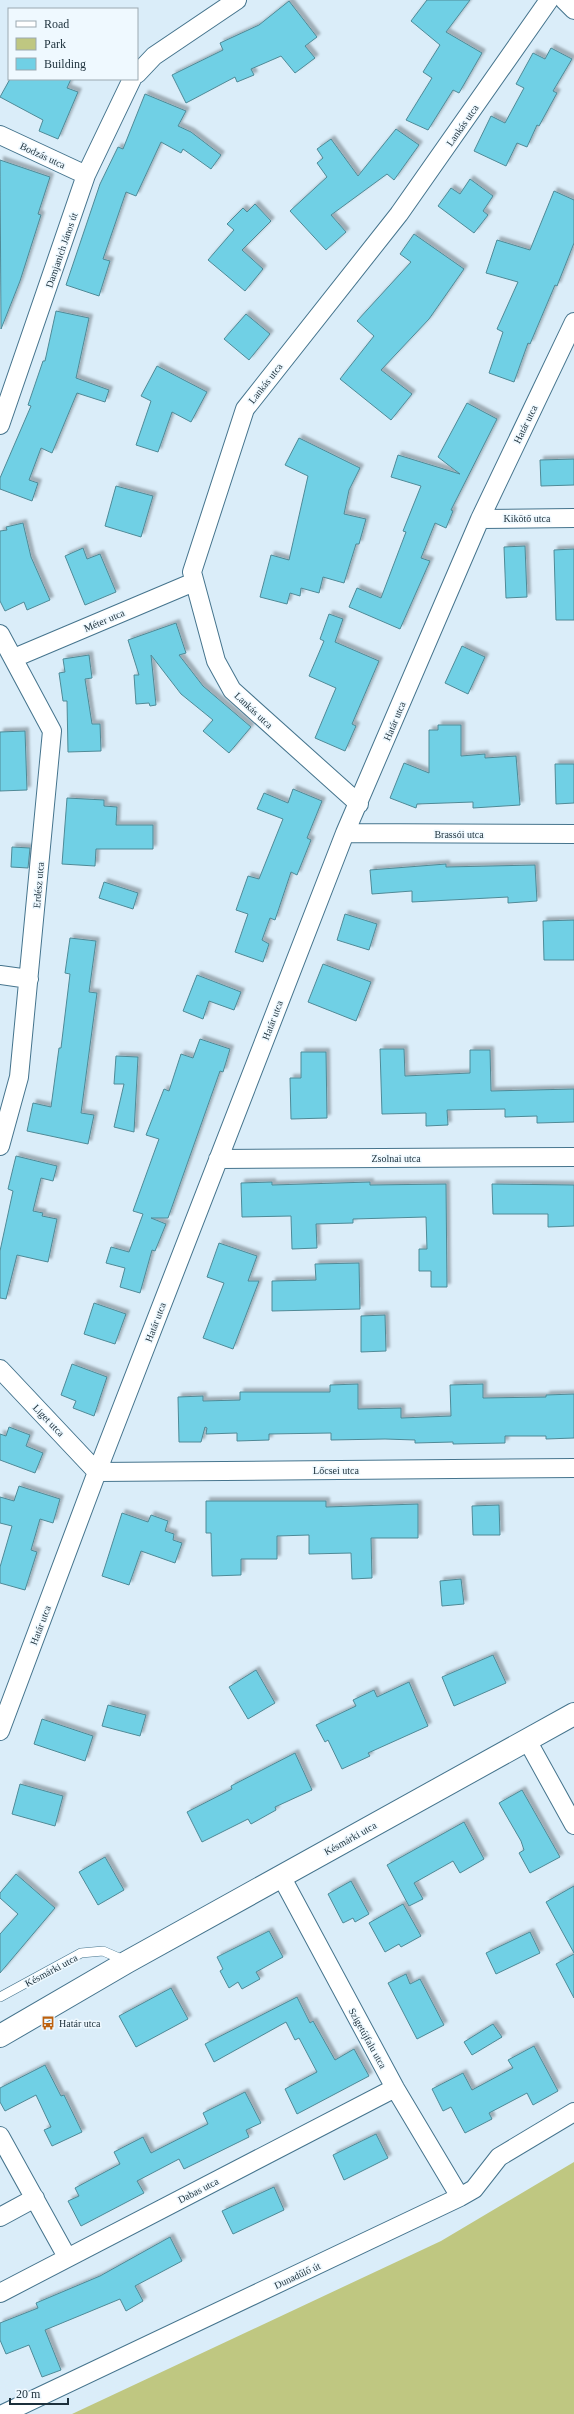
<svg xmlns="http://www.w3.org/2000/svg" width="574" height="2414" font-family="'Times New Roman',serif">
<defs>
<filter id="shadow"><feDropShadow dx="3.5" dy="-3.5" stdDeviation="1" flood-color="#0004"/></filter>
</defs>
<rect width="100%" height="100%" fill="#daedf9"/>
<path fill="#bfc781" d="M574,2162V2414H72L441,2241Z"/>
<path fill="#70d0e5" stroke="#4f8a97" filter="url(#shadow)" d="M427,0H470L446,32L482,53L459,93L453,90L428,130L406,120L432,78L423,72L440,45L411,21Z
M289,1L317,37L305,46L315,58L295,73L281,56L251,69L254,75L237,82L235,77L186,103L172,75L223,50L220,43L259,25Z
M551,48L572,59L553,91L557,93L539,126L537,125L527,147L517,143L506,166L474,151L491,116L505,123L524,88L516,84L533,53L545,59Z
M10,79H71L67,88L78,92L58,139L39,131L43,120L0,97Z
M145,94L186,111L178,126L191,132L221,155L211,169L183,149L181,153L161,142L136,196L126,192L103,259L110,261L99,296L66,285L100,184L118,147L123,149Z
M396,129L419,145L394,180L387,174L331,215L346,232L326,250L290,211L327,177L317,163L323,158L317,149L331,139L358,176Z
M0,160L50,177L38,214L41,215L20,281L1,329Z
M470,179L493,196L483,211L488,215L474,233L438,206L451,188L460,194Z
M554,191L574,200V243L557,286L555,285L530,344L528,343L514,382L489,373L503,332L497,329L518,282L486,273L497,240L530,250Z
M255,204L271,221L242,250L263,269L245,291L208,260L234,230L227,224L243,208L247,212Z
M414,234L464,269L429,319L381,370L412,394L391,420L340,379L374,336L357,321L411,262L400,254Z
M56,311L89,318L76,378L109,390L105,402L77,393L52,453L41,448L29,480L38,483L32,501L0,489V478L31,406L28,405L43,361H45Z
M246,314L270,334L249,360L224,339Z
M157,366L207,392L191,422L172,412L158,452L136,445L151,401L141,396Z
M467,403L497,419L451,510L453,511L446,528L435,523L421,558L430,561L400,629L349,607L357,588L381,598L406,532L403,531L421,486L391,477L398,455L460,474L438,457Z
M299,438L360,468L349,490L344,514L366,519L359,544H356L344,583L323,577L319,593L301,588L300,596L290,593L287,604L260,597L271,555L289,560L308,476L285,465Z
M574,459V485L541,486L540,460Z
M116,486L153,496L141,537L105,526Z
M23,523L31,557L50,600L27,610L24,602L5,611L0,601V531L7,530L6,527Z
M525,546L527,597L506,598L504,547Z
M83,548L87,559L100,554L116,592L85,605L65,556Z
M574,549V620H556L554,550Z
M329,614L343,619L335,642L379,661L352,724L356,726L345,751L315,738L336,688L309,676L324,641L320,639Z
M176,623L186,653L179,655L203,686L251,727L229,753L203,731L213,720L181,694L151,655L156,705L150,706L149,703L136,704L134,675H139L128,640Z
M462,646L485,657L468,694L445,683Z
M89,655L92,678L85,679L92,724H100L101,751L68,752L67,701H63L59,673L65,672L63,659Z
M438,725H461V756L485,754V758L516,756L520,805L473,808V802L417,804L416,808L390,798L404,763L429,773V730H438Z
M25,731L27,790L0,791V732Z
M555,764H574V803L556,804Z
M293,789L322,801L307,838L311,840L297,875L291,872L275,920L270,918L262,940L269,944L263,962L235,952L248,914L236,910L248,876L259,879L283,819L257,809L264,793L288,803Z
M67,798L104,800V806L117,807L116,825H153V849H96L95,866L62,864Z
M12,847L30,848L28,868L11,867Z
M446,864V867L535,865L537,901L508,903V897L412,902V891L372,894L370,870Z
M104,882L138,893L133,909L99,898Z
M345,914L377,924L369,950L337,940Z
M574,920V960H544L543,921Z
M70,938L96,941L89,992L97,993L81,1113L94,1115L88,1144L27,1131L33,1103L51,1107L59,1048H61L70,974L65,973Z
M323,964L371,982L356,1021L308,1002Z
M197,975L241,992L234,1010L209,1001L203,1019L183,1011Z
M200,1039L230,1049L223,1072L220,1071L168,1218H151L166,1224L155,1251L152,1250L140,1293L120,1287L125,1268L106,1263L111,1247L129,1252L143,1214L133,1211L159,1139L146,1135L164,1089L169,1091L181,1054L193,1058Z
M380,1049H404L405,1076L470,1073V1050H490L491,1091L574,1089V1122L537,1123V1116L505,1117V1109L447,1110L448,1125L426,1126V1113L382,1114Z
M301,1052H326L327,1118L291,1119L290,1078H301Z
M116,1056L138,1057L134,1132L114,1127L124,1084H114Z
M16,1156L57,1166L53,1181L41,1178L33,1211L43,1213L42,1216L57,1219L48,1262L17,1255L6,1299L0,1298V1251L13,1191L8,1189Z
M272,1182V1185L370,1182V1185L446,1184L447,1287H431V1271H419V1249H427L426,1217L353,1219V1223L316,1224L317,1248L292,1249L291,1216L242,1217L241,1183Z
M492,1184L574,1185V1226L548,1227V1214H493Z
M219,1243L257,1256L248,1281H259L233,1349L203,1338L224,1283L207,1277Z
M359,1263L360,1309L272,1311V1281L316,1280L315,1264Z
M94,1303L126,1314L115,1344L84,1334Z
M385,1315L386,1351L361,1352V1316Z
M72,1364L107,1377L94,1416L73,1408L76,1401L61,1395Z
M358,1384V1409L401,1408V1418L451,1416L450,1385L483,1384V1398L546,1397V1395L574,1394V1438L546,1439V1436H505V1443L453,1444V1442L415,1443V1440L385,1439L331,1440V1433L269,1434V1440L237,1441V1433L206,1434L207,1428L205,1427L201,1442H179L178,1397L203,1396V1401L240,1400V1392H330V1385Z
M9,1427L30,1435L26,1446L43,1453L35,1473L0,1460V1434L6,1436Z
M19,1486L60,1499L53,1523L40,1519L31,1550L37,1552L25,1590L0,1583V1567L12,1526L0,1523V1497L14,1501Z
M206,1501H326V1507L418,1504V1538H371L372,1578L352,1579L351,1553L309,1554V1535L277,1536V1559H241V1575L212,1576L211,1533H206Z
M499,1505L500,1535H473L472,1506Z
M122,1513L148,1522L151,1515L168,1521L165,1531L174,1534L173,1540L182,1543L175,1563L141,1551L129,1585L102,1576Z
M461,1579L464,1604L442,1606L440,1581Z
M493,1655L506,1683L454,1706L442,1677Z
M256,1670L275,1703L248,1719L229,1687Z
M409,1682L428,1726L368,1753L370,1756L342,1769L328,1740L325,1742L316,1725L356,1706L353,1700L374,1690L377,1697Z
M108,1705L146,1715L140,1736L102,1726Z
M42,1719L93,1736L85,1761L34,1744Z
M295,1753L312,1790L275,1807L276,1810L251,1824L248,1819L202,1842L187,1812L232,1789L231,1786Z
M20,1784L63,1796L55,1826L12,1814Z
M522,1790L560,1857L530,1873L519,1853L524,1850L521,1841L499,1803Z
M464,1822L484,1859L460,1873L453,1861L414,1883L423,1899L409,1906L387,1865Z
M105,1857L124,1890L98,1905L79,1872Z
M16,1874L55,1908L0,1973V1934L18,1914L0,1898V1893Z
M351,1881L369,1914L355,1922L353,1918L343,1923L328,1894Z
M574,1886V1953L546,1902Z
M403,1904L421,1936L401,1947L399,1944L385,1952L369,1923Z
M269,1931L283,1957L256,1972L260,1979L242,1989L238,1982L229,1988L220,1971L223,1969L217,1957Z
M530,1932L540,1953L496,1974L486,1953Z
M574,1954V1998L556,1964Z
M406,1974L410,1984L420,1979L444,2025L417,2039L388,1983Z
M171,1988L188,2019L136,2047L119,2016Z
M297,1997L310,2023L313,2021L335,2060L354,2049L369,2076L297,2114L285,2089L317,2072L299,2038L295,2040L286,2022L214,2062L205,2044Z
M493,2024L502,2037L472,2055L464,2042Z
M534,2046L558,2091L533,2105L527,2093L489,2113L492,2119L465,2133L451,2107L443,2111L432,2089L463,2073L472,2090L513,2068L508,2060Z
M45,2065L61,2096L64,2095L82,2132L52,2146L44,2130L51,2127L36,2095L5,2111L0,2102V2088Z
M245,2092L261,2123L246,2130L249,2137L184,2169L179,2159L137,2181L144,2193L81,2226L68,2201L79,2196L75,2188L120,2164L114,2152L143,2137L151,2153L208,2124L203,2113Z
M376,2134L388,2158L344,2180L333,2155Z
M274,2187L284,2210L233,2234L222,2211Z
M170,2237L182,2261L135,2286L143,2301L126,2311L120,2299L45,2330L61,2370L42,2377L29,2345L6,2354L0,2340V2323L38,2308L36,2303L100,2276Z"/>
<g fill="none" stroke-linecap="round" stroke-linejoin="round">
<g stroke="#45748d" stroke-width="10">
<path id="service" d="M0,1997L81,1953L103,1951L126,1961"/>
</g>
<g stroke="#45748d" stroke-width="20">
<path id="minor" d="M564,0L574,10
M137,74L154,56L237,0
M0,135L86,175
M0,425L86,175L132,79
M480,519L574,518
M0,634L52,731L19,1077L0,1146
M14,658L194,582
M359,804L232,690L216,661L192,572L245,409L399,214L549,0
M345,833L574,834
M0,975L29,979
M218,1159L574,1157
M0,1369L97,1472L574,1468
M0,1731L97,1472L345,833L480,519L574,322
M527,1740L574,1825
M281,1876L395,2088L460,2197
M0,2136L67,2257
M0,2217L35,2198
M0,2293L395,2088
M3,2414L460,2197L474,2189L499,2157L574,2112"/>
</g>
<g stroke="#45748d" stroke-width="24">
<path id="tertiary" d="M0,2036L127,1962L574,1714"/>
</g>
<use href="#service" stroke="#fff" stroke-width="9"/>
<use href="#minor" stroke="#fff" stroke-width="18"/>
<use href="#tertiary" stroke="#fff" stroke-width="22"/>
</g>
<defs>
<g id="bus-bare" transform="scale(1.08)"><path d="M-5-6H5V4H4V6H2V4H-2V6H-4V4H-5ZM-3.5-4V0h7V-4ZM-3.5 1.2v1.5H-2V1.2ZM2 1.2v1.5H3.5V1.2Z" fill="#bd610e" stroke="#eff9ff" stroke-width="2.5" paint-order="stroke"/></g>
</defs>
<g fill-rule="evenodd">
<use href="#bus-bare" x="48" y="2023"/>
</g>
<g text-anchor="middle" stroke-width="3" stroke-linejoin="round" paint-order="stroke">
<g font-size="10" fill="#1c303b" stroke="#eff9ff">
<text transform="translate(462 125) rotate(-55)" y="4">Lankás utca</text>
<text transform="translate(43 155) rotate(25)" y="4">Bodzás utca</text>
<text transform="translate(61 250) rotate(-71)" y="4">Damjanich János út</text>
<text transform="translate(265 383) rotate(-52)" y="4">Lankás utca</text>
<text transform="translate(525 424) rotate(-64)" y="4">Határ utca</text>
<text x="527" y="522">Kikötő utca</text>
<text transform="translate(104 620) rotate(-23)" y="4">Méter utca</text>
<text transform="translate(254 710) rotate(43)" y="4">Lankás utca</text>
<text transform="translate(394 721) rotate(-67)" y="4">Határ utca</text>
<text x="459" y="838">Brassói utca</text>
<text transform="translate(38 885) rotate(-85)" y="4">Erdész utca</text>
<text transform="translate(272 1020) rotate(-69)" y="4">Határ utca</text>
<text x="396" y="1162">Zsolnai utca</text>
<text transform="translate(155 1322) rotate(-69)" y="4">Határ utca</text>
<text transform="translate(49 1420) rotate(46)" y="4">Liget utca</text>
<text x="336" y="1474">Lőcsei utca</text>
<text transform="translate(40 1625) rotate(-69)" y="4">Határ utca</text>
<text transform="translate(350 1838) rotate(-29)" y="4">Késmárki utca</text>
<text transform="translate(51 1970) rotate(-28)" y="4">Késmárki utca</text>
<text transform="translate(368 2038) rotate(61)" y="4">Szigetújfalu utca</text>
<text transform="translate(198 2190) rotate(-27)" y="4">Dabas utca</text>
<text transform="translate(297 2275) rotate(-25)" y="4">Dunadűlő út</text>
</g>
<g font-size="10" fill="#1c303b" stroke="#eff9ff" text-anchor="start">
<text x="59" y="2027">Határ utca</text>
</g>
</g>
<rect x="8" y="8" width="130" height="72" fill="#eff9ff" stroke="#9ba9b1"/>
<rect x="16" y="21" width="20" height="6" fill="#ffffff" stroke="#9ba9b1"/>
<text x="44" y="28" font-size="12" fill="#1c303b">Road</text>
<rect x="16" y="38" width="20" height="12" fill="#bfc781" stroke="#9ba9b1"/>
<text x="44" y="48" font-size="12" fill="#1c303b">Park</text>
<rect x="16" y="58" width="20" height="12" fill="#70d0e5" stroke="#9ba9b1"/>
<text x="44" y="68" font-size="12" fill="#1c303b">Building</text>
<path d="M10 2398v6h58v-6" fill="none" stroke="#1c303b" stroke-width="2"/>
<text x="16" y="2398" font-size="12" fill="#1c303b" stroke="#eff9ff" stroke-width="3" paint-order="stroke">20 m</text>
</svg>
